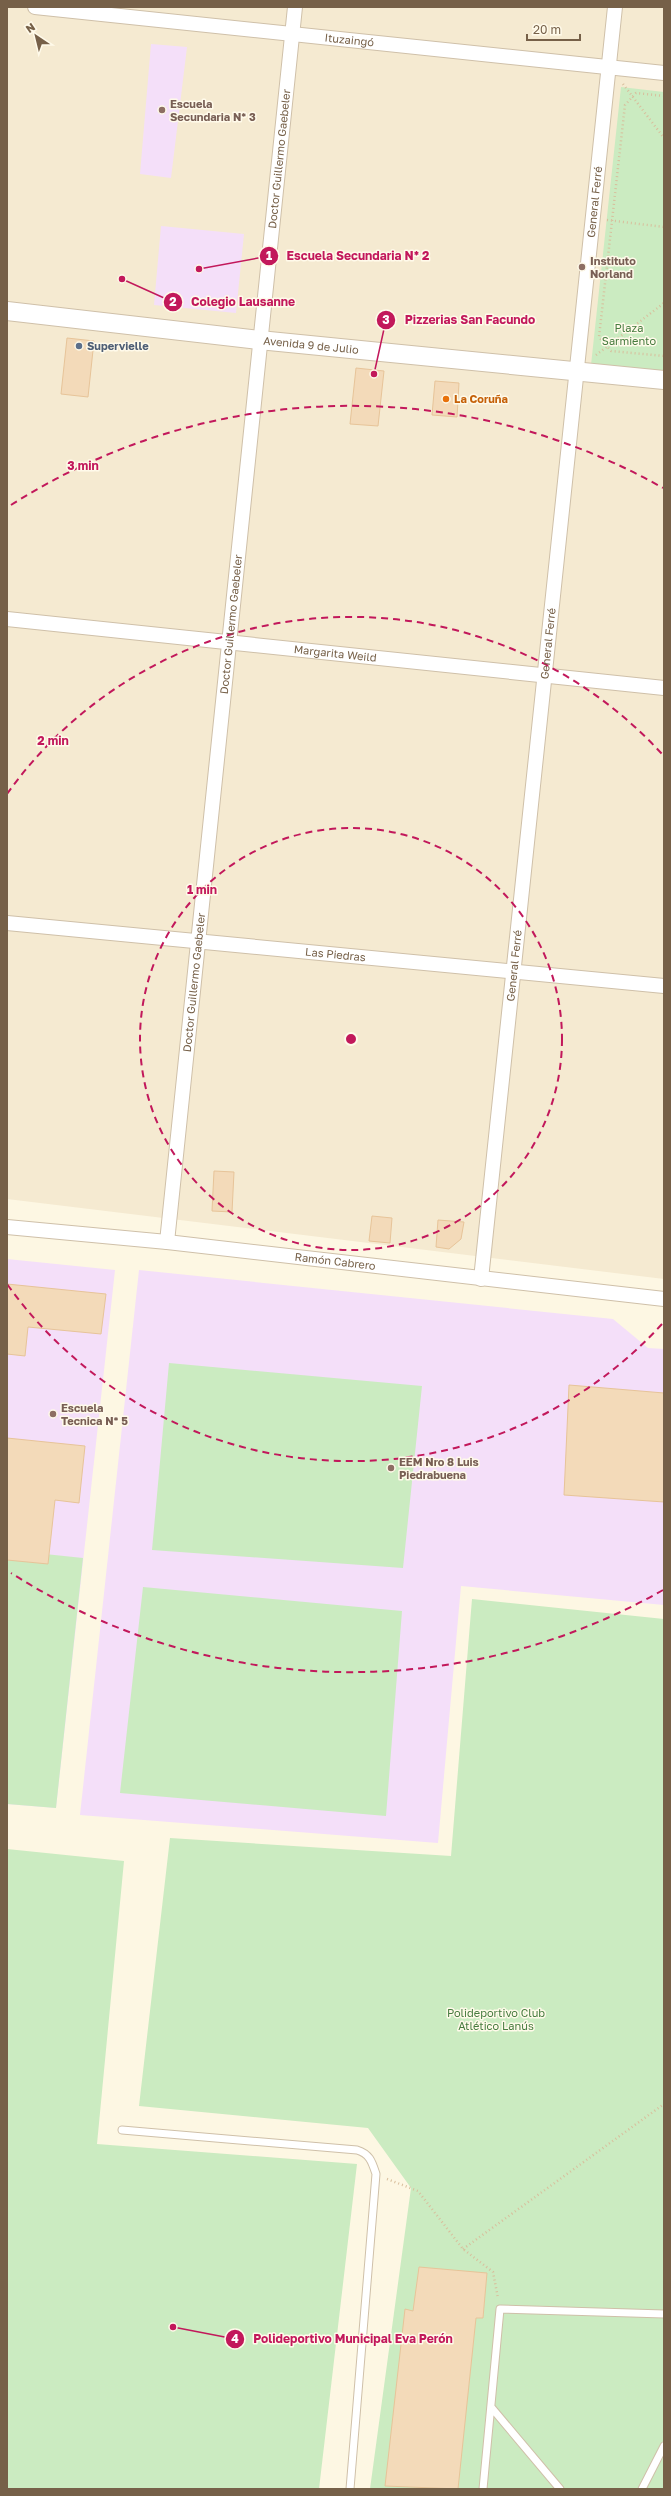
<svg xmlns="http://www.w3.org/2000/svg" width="671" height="2496" font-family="'Golos Text',sans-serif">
<rect width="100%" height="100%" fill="#fdf7e3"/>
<path fill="#f5ead1" d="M7,7H664V1279L7,1199Z"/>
<path fill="#f4dff9" d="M151,44L187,47L171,178L140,174Z
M161,226L244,234L236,313L154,305Z
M7,1259L115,1270L56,1808L7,1804Z
M139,1270L613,1319L648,1348L664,1349V1605L461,1586L438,1843L80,1815Z"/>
<path fill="#cbebc1" d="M621,87L664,92V372L591,365Z
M169,1363L422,1386L403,1568L152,1550Z
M7,1550L83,1558L56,1808L7,1804Z
M143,1587L402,1611L386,1816L120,1793Z
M472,1599L664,1619V2489H370L411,2188L368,2128L139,2106L170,1838L451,1856Z
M7,1849L124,1861L97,2144L357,2164L319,2489H7Z"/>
<path fill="#f3dab9" stroke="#e7c499" d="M67,338L94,341L88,397L61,394Z
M356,368L384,371L378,426L350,424Z
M435,381L459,383L457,417L432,415Z
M214,1171L234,1172L232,1212L212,1211Z
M372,1216L392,1218L390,1243L369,1241Z
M438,1220L464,1222L461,1239L449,1249L436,1247Z
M7,1284L106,1294L101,1334L28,1327L25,1356L7,1354Z
M569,1385L664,1393V1502L564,1495Z
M7,1438L85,1446L79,1503L55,1500L48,1564L7,1560Z
M419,2267L487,2273L483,2318H476L458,2489L385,2486L405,2309L413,2311Z"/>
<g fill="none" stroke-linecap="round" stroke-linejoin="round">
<g stroke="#cfc0a9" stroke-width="9">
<path id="service" d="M122,2130L357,2150C370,2154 372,2162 376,2174L350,2489
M491,2407L560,2489
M483,2489L500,2309L664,2314
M642,2489L664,2446"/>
</g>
<g stroke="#cfc0a9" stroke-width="16">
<g id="minor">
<path id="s1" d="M35,7L664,73"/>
<path id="s2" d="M7,619L664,688"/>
<path id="s3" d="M7,923L664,986"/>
<path id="s4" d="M7,1227L167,1242L664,1299"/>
<path id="s5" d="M167,1242L295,7"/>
<path id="s6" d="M481,1279L615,7"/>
</g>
</g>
<g stroke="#cfc0a9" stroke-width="20">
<g id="tertiary">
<path id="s7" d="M7,311L259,340L664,380"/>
</g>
</g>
<path stroke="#d8be9c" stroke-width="2.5" stroke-dasharray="1 3" stroke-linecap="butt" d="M623,84L664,138
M664,96L636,93L625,105L599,337L611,351L664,356
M607,220L664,227
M596,355L664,303
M387,2179L418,2191L463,2249L493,2272L498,2298
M463,2249L664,2104"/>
<use href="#service" stroke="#fff" stroke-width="7"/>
<use href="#minor" stroke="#fff" stroke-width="14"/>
<use href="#tertiary" stroke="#fff" stroke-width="18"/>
</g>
<g fill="none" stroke="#c2185b" stroke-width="2" stroke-dasharray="7 5">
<circle cx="351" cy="1039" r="211"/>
<path d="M662 1324A422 422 0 0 1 7 1284M7 794A422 422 0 0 1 662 754"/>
<path d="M663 1590A633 633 0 0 1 11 1573M11 505A633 633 0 0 1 663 488"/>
</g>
<g fill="#8d6e63" stroke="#fffaea" stroke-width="1.5">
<circle cx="162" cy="110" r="4"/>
<circle cx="582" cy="267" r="4"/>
<circle cx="53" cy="1414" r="4"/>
<circle cx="391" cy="1468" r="4"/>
</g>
<circle fill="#5c6f8a" stroke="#fffaea" stroke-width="1.5" cx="79" cy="346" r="4"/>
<circle fill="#e8710a" stroke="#fffaea" stroke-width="1.5" cx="446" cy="399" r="4"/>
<g text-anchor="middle" stroke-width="3" stroke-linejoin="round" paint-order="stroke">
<g font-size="11" fill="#766048" stroke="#fffaea">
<text dy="4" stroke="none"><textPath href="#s1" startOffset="316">Ituzaingó</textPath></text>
<text dy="4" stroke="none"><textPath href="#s5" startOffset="1089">Doctor Guillermo Gaebeler</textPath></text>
<text dy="4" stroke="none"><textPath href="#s6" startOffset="1083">General Ferré</textPath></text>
<text dy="4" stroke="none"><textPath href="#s7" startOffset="306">Avenida 9 de Julio</textPath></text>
<text dy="4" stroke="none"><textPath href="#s5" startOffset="621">Doctor Guillermo Gaebeler</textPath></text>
<text dy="4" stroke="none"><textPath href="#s6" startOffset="639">General Ferré</textPath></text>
<text dy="4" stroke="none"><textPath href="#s2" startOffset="330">Margarita Weild</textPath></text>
<text dy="4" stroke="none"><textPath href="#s3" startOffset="330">Las Piedras</textPath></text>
<text dy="4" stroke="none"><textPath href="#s6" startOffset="315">General Ferré</textPath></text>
<text dy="4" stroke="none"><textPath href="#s5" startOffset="261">Doctor Guillermo Gaebeler</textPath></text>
<text dy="4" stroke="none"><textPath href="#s4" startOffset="330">Ramón Cabrero</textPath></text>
</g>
<g font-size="11" font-weight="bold" fill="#785e54" stroke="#fffaea" text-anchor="start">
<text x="170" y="108">Escuela<tspan x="170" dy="13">Secundaria N* 3</tspan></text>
<text x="590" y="265">Instituto<tspan x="590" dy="13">Norland</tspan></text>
<text x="61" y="1412">Escuela<tspan x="61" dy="13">Tecnica N* 5</tspan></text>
<text x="399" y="1466">EEM Nro 8 Luis<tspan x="399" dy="13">Piedrabuena</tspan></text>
</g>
<g font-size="11" fill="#477c3f" stroke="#fffaea">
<text x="629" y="332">Plaza<tspan x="629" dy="13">Sarmiento</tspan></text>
<text x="496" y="2017">Polideportivo Club<tspan x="496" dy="13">Atlético Lanús</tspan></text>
</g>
<g font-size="11" font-weight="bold" fill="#4e5e75" stroke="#fffaea" text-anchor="start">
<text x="87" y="350">Supervielle</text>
</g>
<g font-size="11" font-weight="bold" fill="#c56008" stroke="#fffaea" text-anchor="start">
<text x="454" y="403">La Coruña</text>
</g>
</g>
<circle cx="351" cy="1039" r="6" fill="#c2185b" stroke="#fffaea" stroke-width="2"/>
<g font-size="12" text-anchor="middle" font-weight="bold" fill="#c2185b" stroke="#fffaea" stroke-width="3" stroke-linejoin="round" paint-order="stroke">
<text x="83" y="470">3 min</text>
<text x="53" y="745">2 min</text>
<text x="202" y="894">1 min</text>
</g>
<path fill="none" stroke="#c2185b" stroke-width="1.5" d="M199 269L269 256M122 279L173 302M374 374L386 320M173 2327L235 2339"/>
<g fill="#c2185b" stroke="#fffaea" stroke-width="1.5">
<circle cx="199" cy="269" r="4"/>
<circle cx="122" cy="279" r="4"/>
<circle cx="374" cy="374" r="4"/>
<circle cx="173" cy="2327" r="4"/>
<circle cx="269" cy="256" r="10"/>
<circle cx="173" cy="302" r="10"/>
<circle cx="386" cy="320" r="10"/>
<circle cx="235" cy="2339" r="10"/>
</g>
<g font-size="12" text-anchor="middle" font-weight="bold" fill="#fff">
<text x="269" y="260">1</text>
<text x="173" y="306">2</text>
<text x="386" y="324">3</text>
<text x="235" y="2343">4</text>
</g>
<g font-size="12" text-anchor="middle" font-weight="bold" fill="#c2185b" stroke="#fffaea" stroke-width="3" stroke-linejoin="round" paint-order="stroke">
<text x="358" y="260">Escuela Secundaria N* 2</text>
<text x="243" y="306">Colegio Lausanne</text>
<text x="470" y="324">Pizzerias San Facundo</text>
<text x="353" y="2343">Polideportivo Municipal Eva Perón</text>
</g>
<rect width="671" height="2496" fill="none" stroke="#766048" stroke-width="16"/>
<g transform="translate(36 36) rotate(325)" stroke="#fffaea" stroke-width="3" paint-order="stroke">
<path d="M0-3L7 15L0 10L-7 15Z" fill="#766048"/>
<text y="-6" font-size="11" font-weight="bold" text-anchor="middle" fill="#766048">N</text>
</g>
<path d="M527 34v6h53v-6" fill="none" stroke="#766048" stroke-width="2"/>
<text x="533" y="34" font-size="12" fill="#766048" stroke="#fffaea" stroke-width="3" paint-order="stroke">20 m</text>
</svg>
